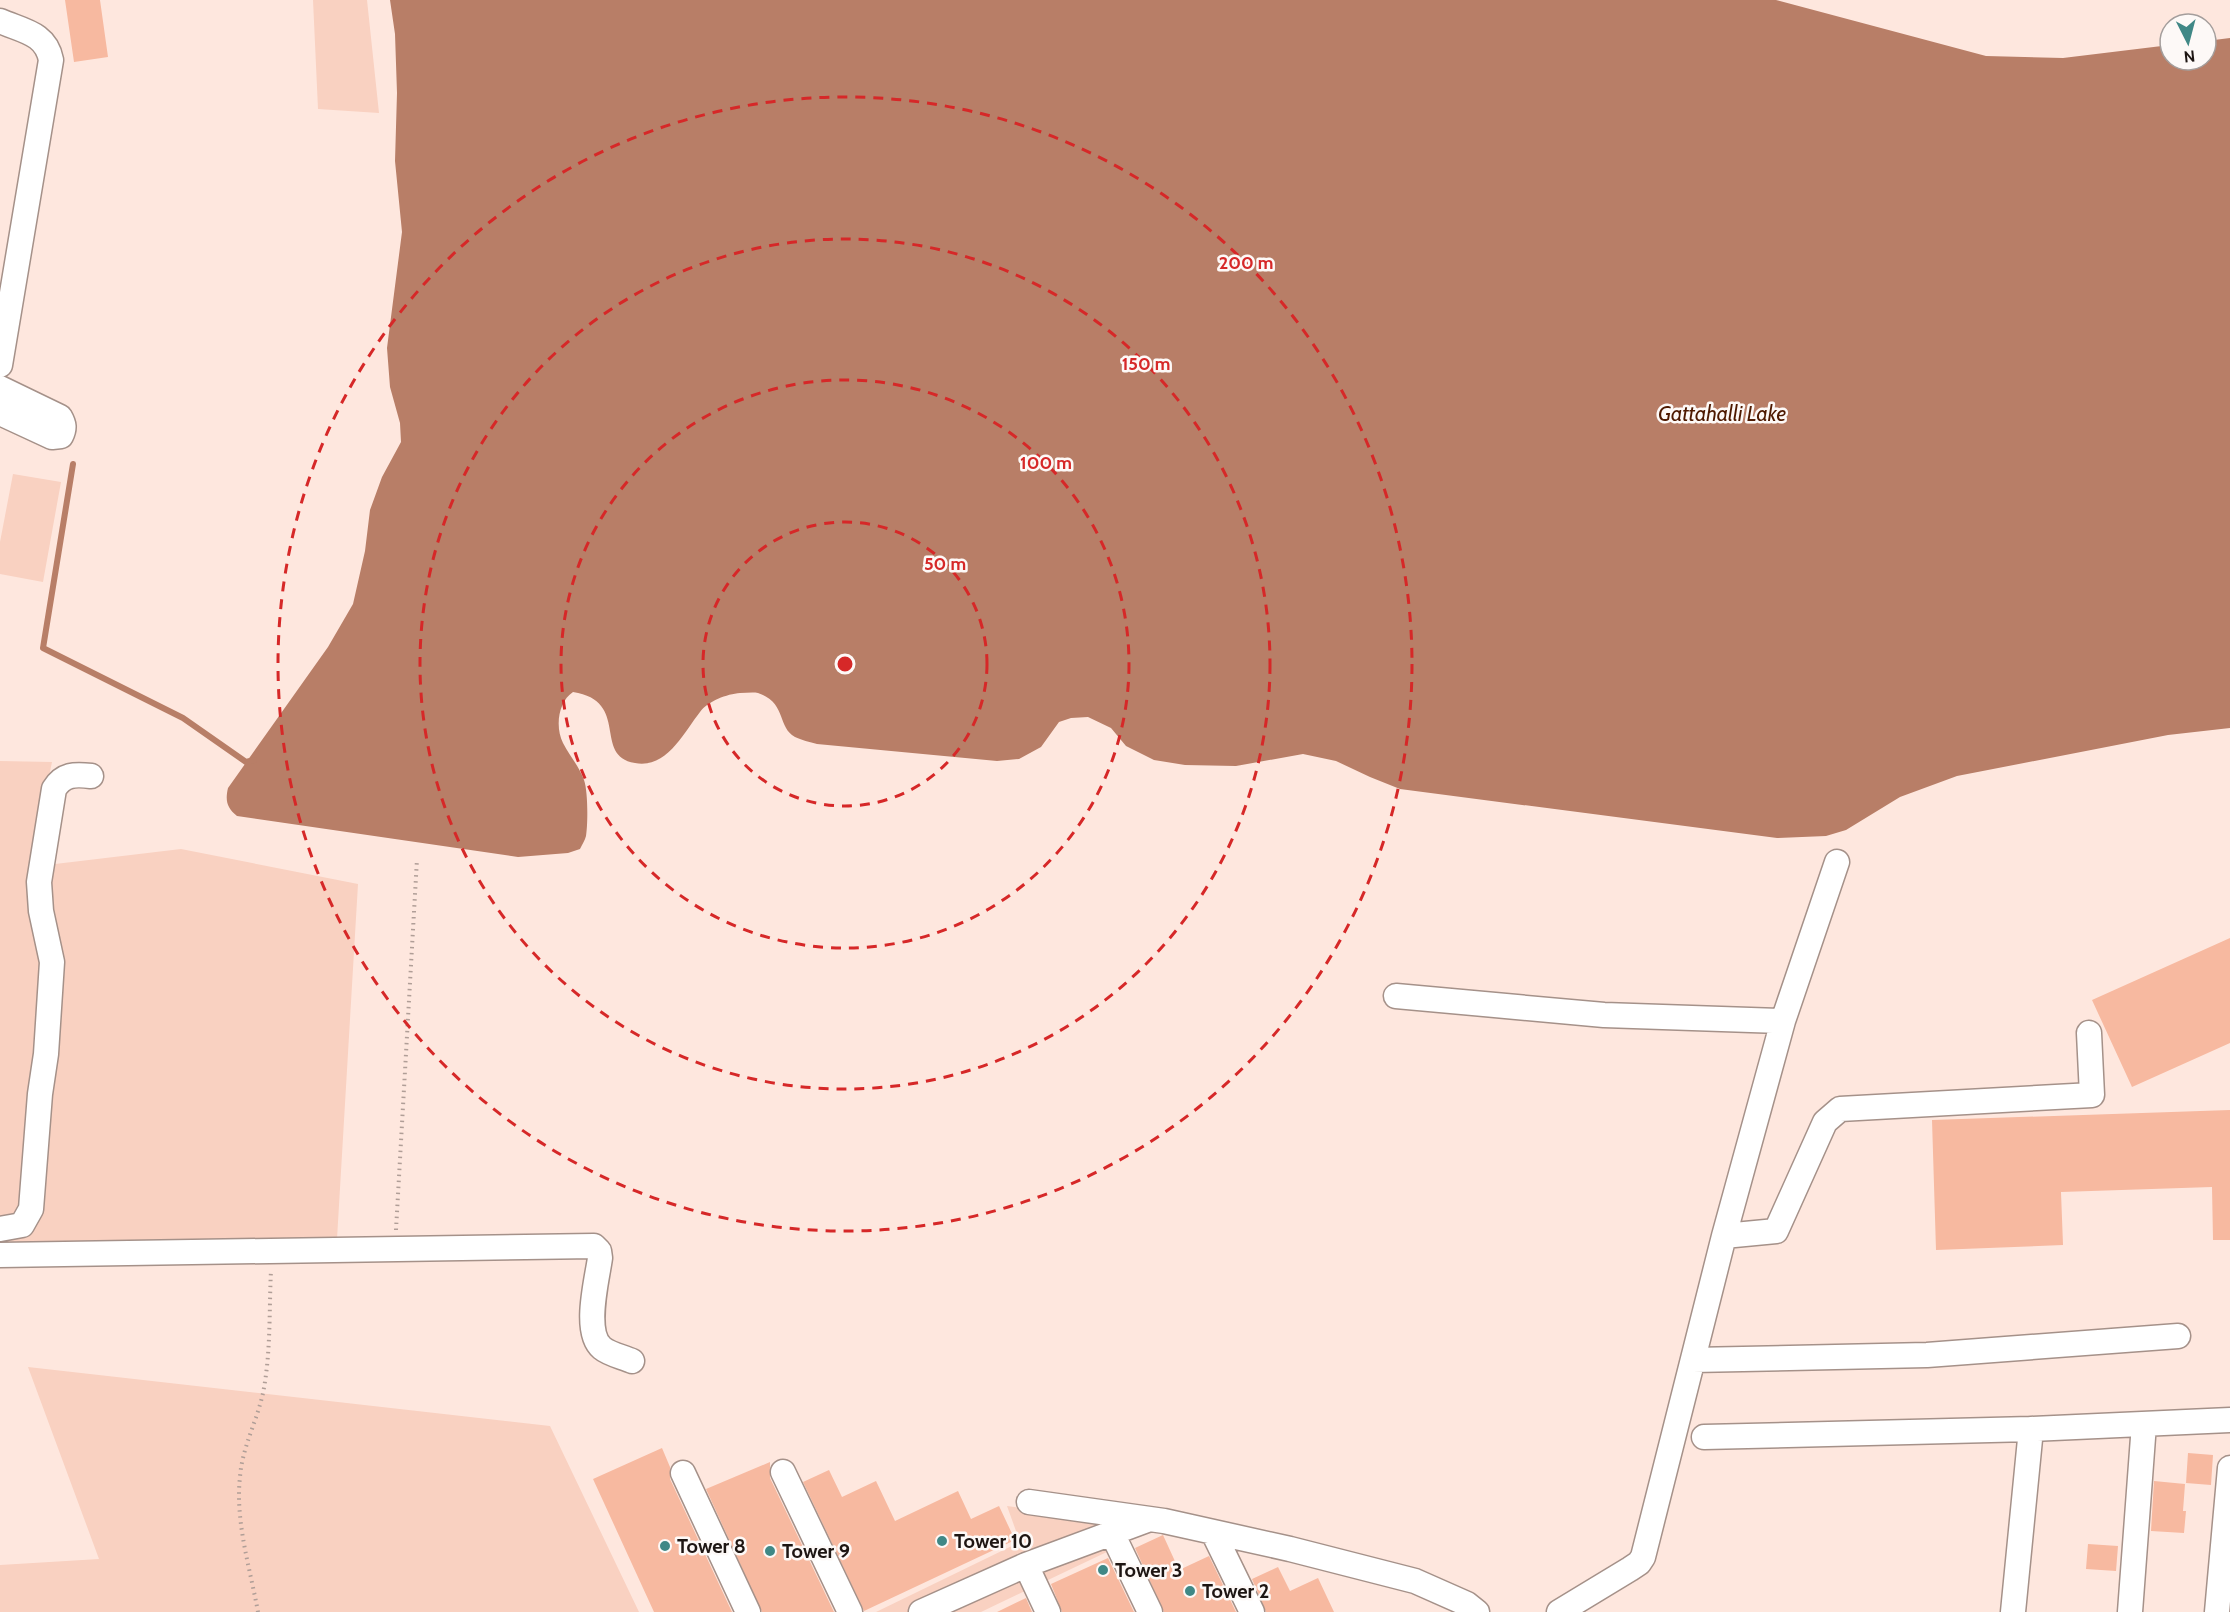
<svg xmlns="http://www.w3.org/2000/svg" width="2230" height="1612" font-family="Cabin,sans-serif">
<rect width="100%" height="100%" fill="#fee7de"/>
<path fill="#f9d1c1" d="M313,0H367L379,113L318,109Z
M13,474L61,482L43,582L0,574V542Z
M0,761L52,762L30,867L181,849L358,884L337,1239L0,1245Z
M28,1367L550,1426L639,1612H0V1565L99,1559Z
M1007,1506L1102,1518L1111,1550L981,1612H876L1020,1542Z"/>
<path fill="#b87e67" d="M390,0H1776L1986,56L2063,58L2170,45V60H2206V41L2230,38V728L2168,735L1957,776L1900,797L1846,830L1826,836L1777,838L1400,789L1370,777L1336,761L1303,754L1236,766L1185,765L1154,760L1126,746L1111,728L1088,717L1071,718L1059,722L1041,747L1019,759L997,761L817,744C810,742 801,740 795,737C777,727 787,703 758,693C753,692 746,693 740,693C727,694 708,701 700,712C684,732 667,769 635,763C592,756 631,701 573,692C558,702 555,727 563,743C570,757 578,764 584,780C588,791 588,824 586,836C585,840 582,845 580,849L568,853L518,857L237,816C227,808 225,801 228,788L328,647L353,604L365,551L370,510L382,477L401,442L400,423L390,387L387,348L402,232L395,161L397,93L395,34Z"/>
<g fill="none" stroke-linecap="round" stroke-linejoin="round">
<path stroke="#b87e67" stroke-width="6" d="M73,464L43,648L183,718L246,762L254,760"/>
</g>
<path fill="#f7b9a0" d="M65,0H100L108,57L74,62Z
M2230,938V1043L2132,1087L2092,1000Z
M2230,1110V1240H2213L2212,1187L2061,1192L2063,1245L1936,1250L1932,1120Z
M662,1448L670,1467V1479L732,1612H654L593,1479Z
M2188,1453L2213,1455L2211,1485L2186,1483Z
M770,1462V1478L834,1612H762L706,1489Z
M829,1470L842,1497L876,1481L895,1521L958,1491L971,1519L999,1506L1015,1540L864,1611L803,1482Z
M2154,1481L2185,1484L2183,1511H2186L2184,1533L2151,1531Z
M1163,1535L1179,1570L1209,1556L1236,1612H1164L1135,1548Z
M2088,1544L2118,1546L2116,1571L2086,1569Z
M1108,1558L1134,1612H1062L1051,1584Z
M1278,1567L1290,1591L1318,1578L1334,1612H1266L1252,1579Z
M1026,1598L1032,1612H997Z"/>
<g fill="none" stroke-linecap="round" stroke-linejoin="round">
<g stroke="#a59189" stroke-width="27">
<path id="minor" d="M0,21C23,31 46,33 51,60L0,365
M0,388L60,417C64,424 65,428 61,436L52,437L0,413
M1396,996L1604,1015L1783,1021
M0,1229L22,1225L31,1209L40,1094L46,1054L52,962L41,911L39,882L54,789C63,774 75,774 91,776
M1724,1236L1776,1231L1825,1122L1840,1109L2092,1095L2089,1033
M0,1255L594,1246L599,1251L600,1258C597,1280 583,1332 602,1348C609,1354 623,1357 632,1361
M1693,1360L1927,1355L2178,1336
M2031,1429L2230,1420
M1704,1437L2031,1429L2013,1612
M783,1472L850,1612
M683,1473L748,1612
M1029,1502L1164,1521L1290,1549L1415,1581L1467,1604L1477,1612
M1213,1532L1252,1612
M1112,1533L1150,1612
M1026,1565L1048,1612
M921,1612L1026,1565L1147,1520
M1559,1612L1630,1569L1639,1563L1643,1557L1724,1236L1783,1021L1837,862
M2130,1612L2144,1424
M2217,1612L2230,1468"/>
</g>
<path stroke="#b09e97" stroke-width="4" stroke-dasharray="1.5 4.5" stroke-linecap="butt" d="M396,1230L417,859
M258,1612C250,1568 235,1521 240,1477C242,1448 257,1421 263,1393C271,1353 269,1310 271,1270"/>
<use href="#minor" stroke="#fff" stroke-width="24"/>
</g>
<g fill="none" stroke="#d62828" stroke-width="3" stroke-dasharray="10 8">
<circle cx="845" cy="664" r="142"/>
<circle cx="845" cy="664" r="284"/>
<circle cx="845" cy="664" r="425"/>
<circle cx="845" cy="664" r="567"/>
</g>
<g fill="#408886" stroke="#fdf9f7" stroke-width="2">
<circle cx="942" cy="1541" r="6"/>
<circle cx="665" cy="1546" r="6"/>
<circle cx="770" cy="1551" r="6"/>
<circle cx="1103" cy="1570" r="6"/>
<circle cx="1190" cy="1591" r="6"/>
</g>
<g text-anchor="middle" stroke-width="5" stroke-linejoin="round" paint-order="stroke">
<g font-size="20" font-weight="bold" fill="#1e1613" stroke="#fdf9f7" text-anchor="start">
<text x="954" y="1548">Tower 10</text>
<text x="677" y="1553">Tower 8</text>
<text x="782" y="1558">Tower 9</text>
<text x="1115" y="1577">Tower 3</text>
<text x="1202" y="1598">Tower 2</text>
</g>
<g font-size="21" font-style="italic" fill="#4e1900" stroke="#fdf9f7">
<text x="1722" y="421">Gattahalli Lake</text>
</g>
</g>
<circle cx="845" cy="664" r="9" fill="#d62828" stroke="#fdf9f7" stroke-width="3"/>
<g font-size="18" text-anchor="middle" font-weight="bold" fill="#d62828" stroke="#fdf9f7" stroke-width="5" stroke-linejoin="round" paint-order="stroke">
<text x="1246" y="269">200 m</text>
<text x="1146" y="370">150 m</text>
<text x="1046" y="469">100 m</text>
<text x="945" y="570">50 m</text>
</g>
<g transform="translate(2188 42) rotate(174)"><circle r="28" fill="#fdf9f7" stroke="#a49e9c" stroke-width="1.5"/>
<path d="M0-4.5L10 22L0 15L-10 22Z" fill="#408886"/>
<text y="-9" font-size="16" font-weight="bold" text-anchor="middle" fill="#1e1613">N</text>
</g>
</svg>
